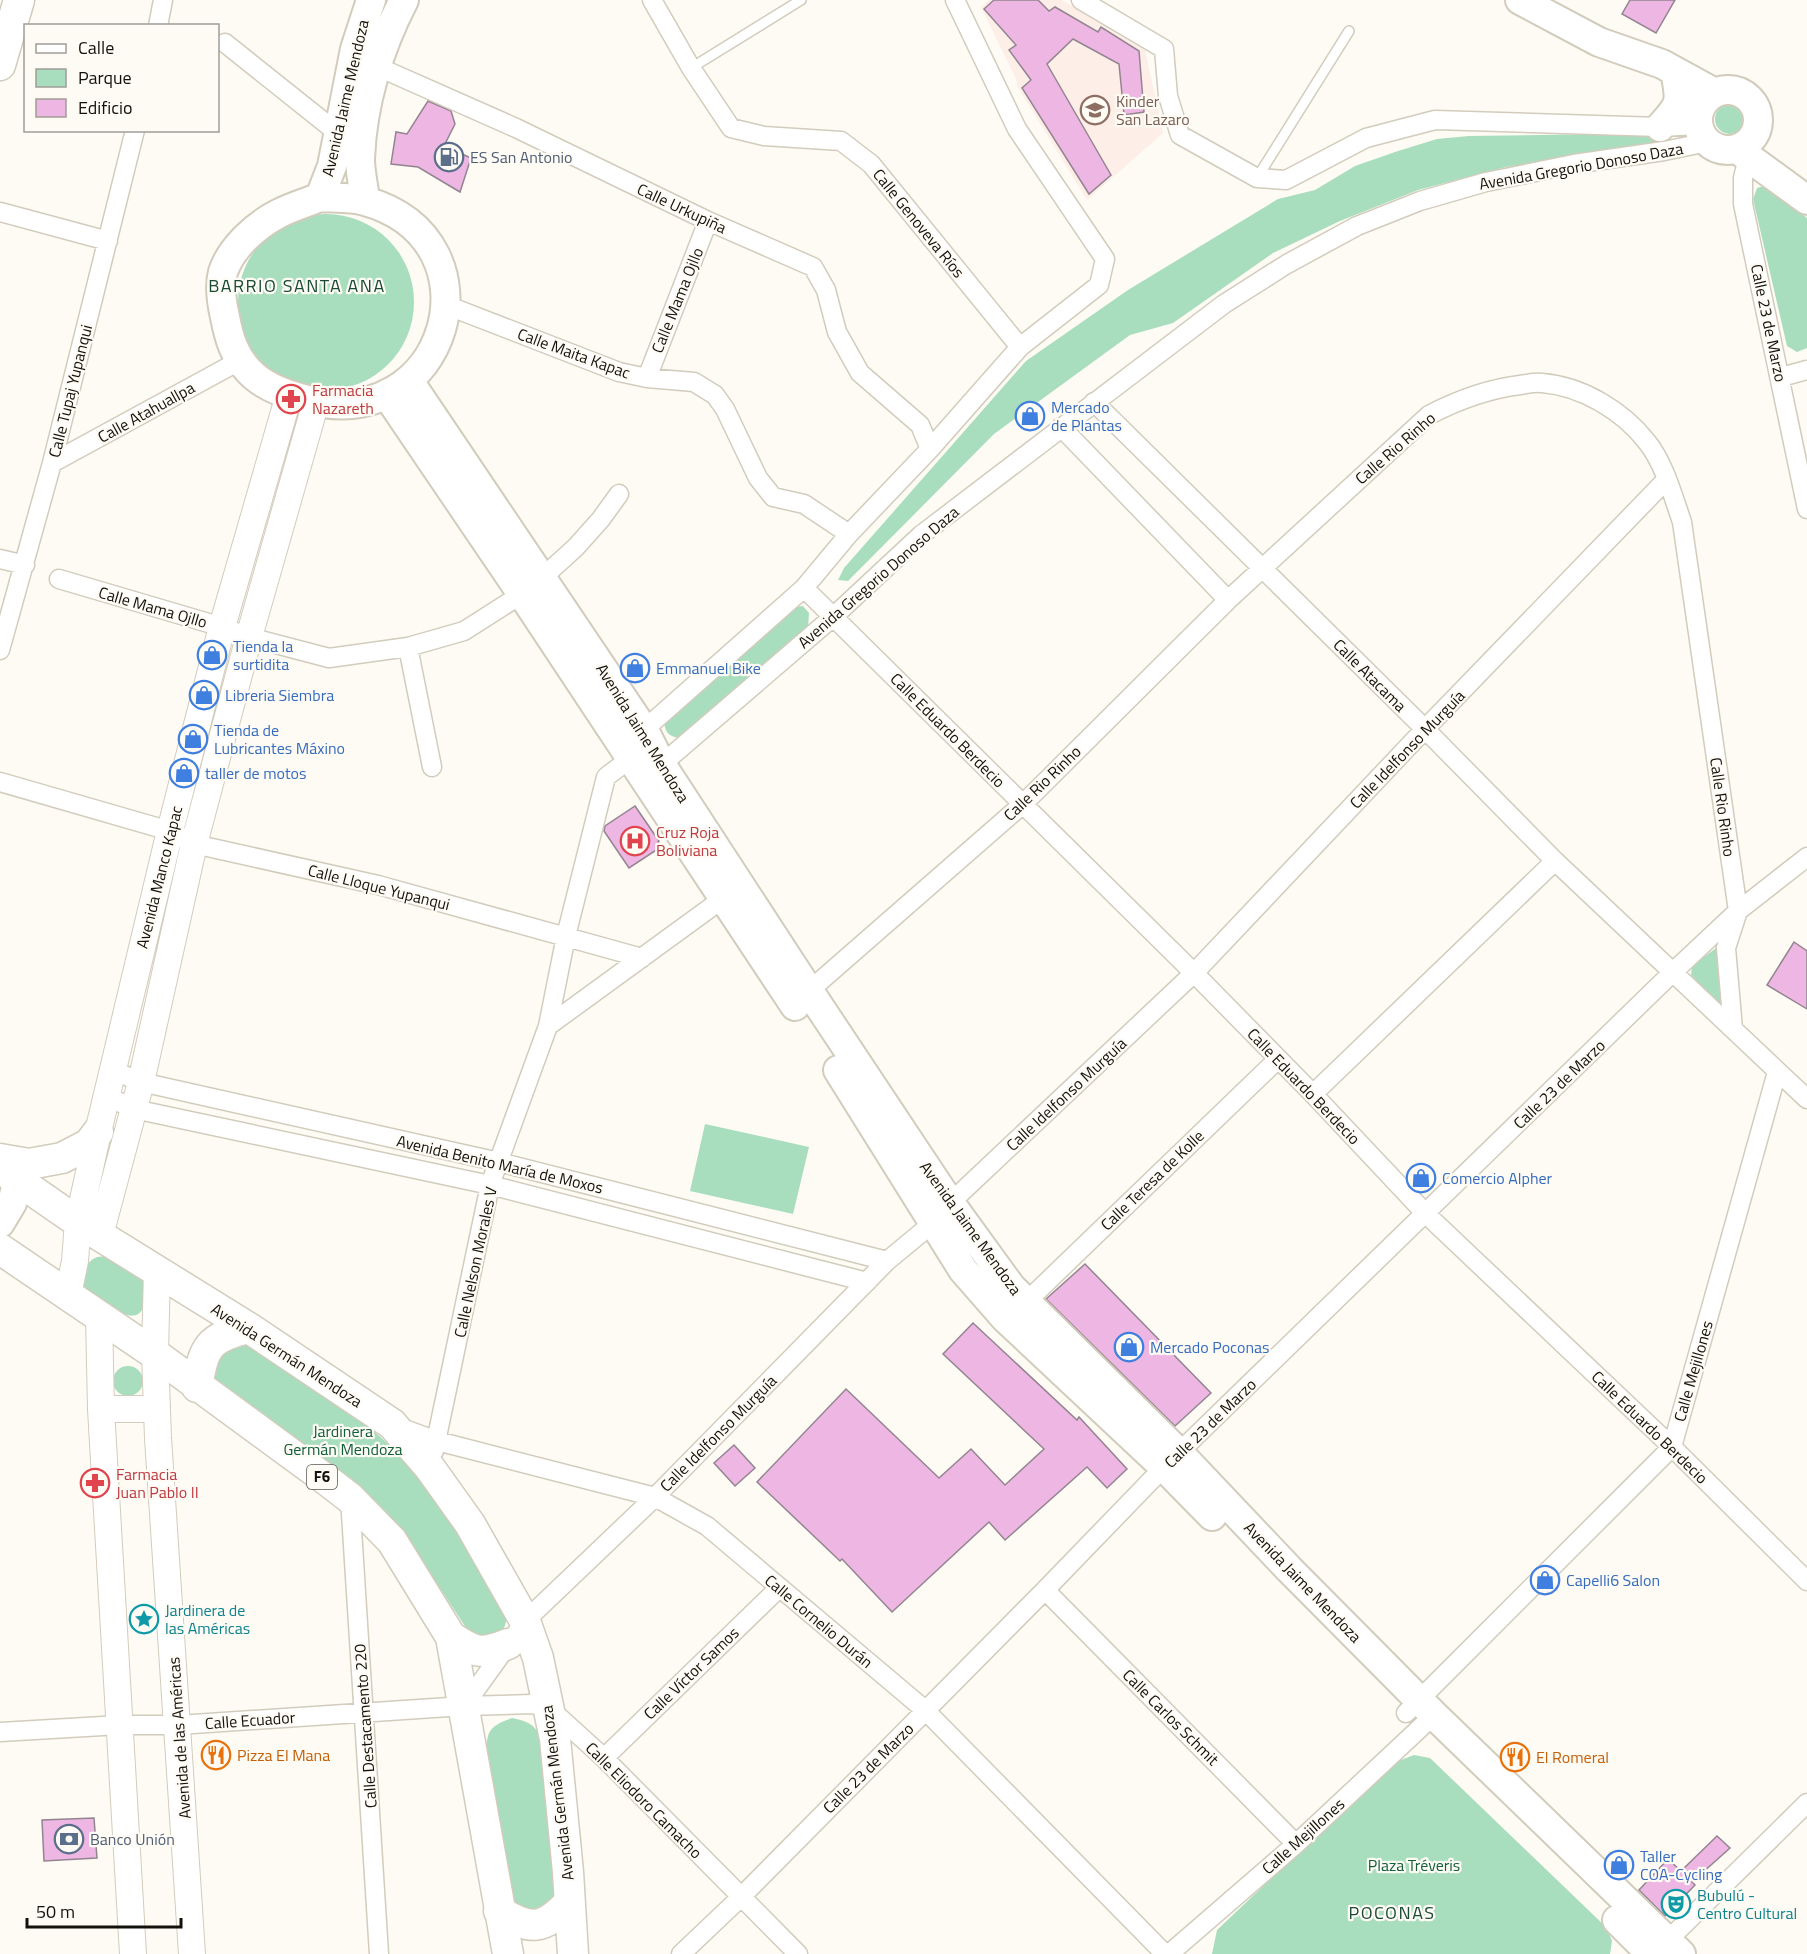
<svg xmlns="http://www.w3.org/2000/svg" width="1807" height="1954" font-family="'Titillium Web',sans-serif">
<rect width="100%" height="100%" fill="#fefbf5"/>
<path fill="#fdeee8" d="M989,0H1062L1145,50L1163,133L1087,200L1017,86L1016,79L981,7Z"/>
<path fill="#a8ddbd" d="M1715 119a15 15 0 1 1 30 0a15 15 0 1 1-30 0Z
M1670,133L1666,143L1506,167L1418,190L1340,221L1273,253L1173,323L1130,335L994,434L848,581L838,580L844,568L1026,361L1128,290L1278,199L1315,190L1355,166L1398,151L1437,139L1469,136Z
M1767,185L1807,218V348L1797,352L1787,346L1753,199L1757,188Z
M238 302a88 88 0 1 1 176 0a88 88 0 1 1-176 0Z
M803,606L809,613L808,628L679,738C668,736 665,732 664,721L795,607Z
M1716,948L1725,1009L1691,975L1692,966Z
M705,1124L809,1147L793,1214L690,1191Z
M104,1256L143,1280C147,1293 148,1320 127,1315C118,1313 110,1306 102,1301C97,1298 90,1295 86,1291C79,1282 85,1262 95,1258C98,1256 101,1257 104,1256Z
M244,1343C299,1379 361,1413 405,1461C447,1506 475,1561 507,1612C506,1640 492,1640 470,1634L400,1527L352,1479L221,1386L214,1377L212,1357Z
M113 1381a15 15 0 1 1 30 0a15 15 0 1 1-30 0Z
M512,1718C527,1721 534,1724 541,1737L555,1897L538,1915L515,1905L487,1750C486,1729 493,1725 512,1718Z
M1414,1755L1430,1758L1607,1928L1612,1941L1610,1954H1212L1217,1930L1393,1763Z"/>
<path fill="#edb6e3" stroke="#938590" stroke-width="1.5" d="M994,0H1038L1049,11L1055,7L1098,32L1101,27L1139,51L1144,112L1124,115L1119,64L1073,39L1047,64L1111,175L1089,194L1022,88L1031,80L1009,50L1016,45L984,9Z
M1630,0H1675L1656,33L1622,14Z
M428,101L451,111L455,124L444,146L471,158L460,192L418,167L391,164L396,132L407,134Z
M635,806L659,841L658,842L661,847L629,868L604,831L605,826Z
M1794,942L1807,951V1009L1767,985Z
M1085,1264L1211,1393L1175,1426L1046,1299Z
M973,1323L1077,1420L1079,1417L1127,1469L1107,1488L1087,1467L1005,1540L989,1522L892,1612L842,1559L840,1561L757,1482L846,1389L939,1478L971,1449L1005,1485L1044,1449L943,1354Z
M734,1445L755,1468L735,1486L714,1463Z
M94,1818L97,1858L44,1861L42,1820Z
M1717,1836L1730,1848L1692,1882L1695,1885L1665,1916L1639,1890L1668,1859L1681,1871Z"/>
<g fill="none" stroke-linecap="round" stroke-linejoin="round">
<g stroke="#d2ccbc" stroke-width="12">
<path id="service" d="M691,68L801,0
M1257,178L1349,31"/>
</g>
<g stroke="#d2ccbc" stroke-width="21">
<path id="minor" d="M652,0L691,68L731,128L764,136L841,141L871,164L1020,347
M1081,0L1164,49L1168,96L1180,135L1257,178L1286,180L1366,138L1435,120L1660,127L1699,125
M158,26L163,0
M225,43L339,134
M370,61L376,66L516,128L708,221L813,267L826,290L837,332L860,373L920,425L930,449
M1753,137L1743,178V204L1807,509
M0,212L108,241
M446,305L619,372L647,378L694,382L715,395L725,409L758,478L773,497L804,504L849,534
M1781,377L1807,370
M647,378L708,221
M1094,402L1425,729L1555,861L1807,1099
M1061,427L1228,600
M52,463L239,361
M0,559L25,565
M59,579L222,627L249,637L329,658L408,647L464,631L522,594L542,578L576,547L601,519L619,494
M804,588L1194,973L1313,1094L1426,1214L1672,1447L1807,1581
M408,647L432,767
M0,650L52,463L135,130
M638,735L804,588L849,534L930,449L1020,347L1099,285L1105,259L1017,129L955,0
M655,770L833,617L921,535L1224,304L1287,264L1357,226L1420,201L1486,182L1574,164L1664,151L1708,142
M0,782L170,831L194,844L378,885L642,958
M802,997L1023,804L1228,600L1429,415C1458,400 1487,389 1520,385C1527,384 1535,382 1542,383C1582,386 1623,411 1647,442C1664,463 1673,496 1682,522L1738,911L1726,948L1733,1029
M548,1026L732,892
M112,1070L141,1082L499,1162L887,1261
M1313,1094L1555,861
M106,1096L134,1109L490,1185L867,1282
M1026,1302L1278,1059
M399,1427L437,1441L655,1497L707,1526L925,1710L1165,1954
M434,1451L490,1185L548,1026L566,936L606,777L631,758
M350,1498L379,1954
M1045,1590L1296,1844
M464,1706L525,1621L655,1497L887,1261L933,1223L950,1203L1194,973L1425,729L1667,479
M1406,1713L1672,1447L1777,1072
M0,1732L120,1725H178L464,1706L532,1704L549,1708L604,1758L798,1954
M604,1758L779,1588
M1660,1948L1807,1803
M681,1954L741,1897L1045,1590L1164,1467L1673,972L1738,911L1807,857
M1169,1954L1296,1844L1434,1715"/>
</g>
<g stroke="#d2ccbc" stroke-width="28">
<path id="secondary" d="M100,1235L141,1082L194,844L249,637L316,402
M157,1270L155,1354L158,1438L192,1954
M68,1295L75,1261L78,1222L98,1132L170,831L222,627L289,395
M99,1316L101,1409L133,1954
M101,1409H157"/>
</g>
<g stroke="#d2ccbc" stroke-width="32">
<path id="primary" d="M1520,0L1599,42L1662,64L1715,93
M1698 120a30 30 0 1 1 60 0a30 30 0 1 1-60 0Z
M1660,127C1682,103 1681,102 1675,71
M1737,149L1807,200
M320,197C334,198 352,197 365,201C505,240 448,439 304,399C284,394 262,386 248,370C234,355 229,338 225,317C222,304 219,286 223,272C231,248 255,226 278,214C291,207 306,203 320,197Z
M320,197L332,166L355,49L371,0
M365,201C364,187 360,173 360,159C362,104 379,48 404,0
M409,381L644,730L661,764L809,991L950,1203L1011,1287L1179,1453L1289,1569L1434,1715L1681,1954
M387,395L522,594L795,1006
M838,1070L963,1270L1005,1318L1164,1467L1212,1516
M0,1223L12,1203L18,1180
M1617,1920L1651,1954"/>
</g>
<g stroke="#d2ccbc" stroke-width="33">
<path id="trunk" d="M0,65L19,0
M0,1159L29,1164L62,1158L89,1144L98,1132
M0,1168L78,1222L249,1328L392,1424L430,1468L470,1524L525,1621L538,1658L555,1739L568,1872L573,1954
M0,1249L155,1354L324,1478L350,1498L392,1541L451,1637L508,1954
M197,1387C204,1346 208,1338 249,1328
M451,1637C476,1653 480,1655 508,1644
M499,1911C531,1931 543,1930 569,1903"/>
</g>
<use href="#service" stroke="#fff" stroke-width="9"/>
<use href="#minor" stroke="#fff" stroke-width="18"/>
<use href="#secondary" stroke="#fff" stroke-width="26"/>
<use href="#primary" stroke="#fff" stroke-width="28"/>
<use href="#trunk" stroke="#fff" stroke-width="30"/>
</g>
<defs>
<g id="school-ring" transform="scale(1.5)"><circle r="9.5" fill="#fefbf5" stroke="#8d6e63" stroke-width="1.5"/><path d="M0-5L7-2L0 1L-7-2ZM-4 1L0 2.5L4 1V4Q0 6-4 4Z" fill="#8d6e63"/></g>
<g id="fuel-ring" transform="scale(1.5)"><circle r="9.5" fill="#fefbf5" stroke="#5c6f8a" stroke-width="1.5"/><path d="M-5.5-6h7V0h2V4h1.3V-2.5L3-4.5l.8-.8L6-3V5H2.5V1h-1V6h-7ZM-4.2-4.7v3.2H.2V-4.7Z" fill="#5c6f8a"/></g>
<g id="pharmacy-ring" transform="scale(1.5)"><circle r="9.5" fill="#fefbf5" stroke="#e0444e" stroke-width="1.5"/><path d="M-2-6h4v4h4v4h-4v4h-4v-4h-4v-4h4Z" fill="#e0444e"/></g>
<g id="shop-ring" transform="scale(1.5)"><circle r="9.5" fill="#fefbf5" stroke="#3f7fe0" stroke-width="1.5"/><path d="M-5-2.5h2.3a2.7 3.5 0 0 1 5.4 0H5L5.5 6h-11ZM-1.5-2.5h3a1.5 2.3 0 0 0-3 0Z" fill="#3f7fe0"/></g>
<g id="hospital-ring" transform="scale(1.5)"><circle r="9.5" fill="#fefbf5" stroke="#e0444e" stroke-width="1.5"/><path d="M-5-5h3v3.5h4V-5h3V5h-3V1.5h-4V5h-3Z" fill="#e0444e"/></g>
<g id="sight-ring" transform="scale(1.5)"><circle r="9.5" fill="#fefbf5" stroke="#0f9aa8" stroke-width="1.5"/><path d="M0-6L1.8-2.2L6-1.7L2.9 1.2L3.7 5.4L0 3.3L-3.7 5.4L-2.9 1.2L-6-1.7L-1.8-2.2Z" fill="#0f9aa8"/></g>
<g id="restaurant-ring" transform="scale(1.5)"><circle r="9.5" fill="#fefbf5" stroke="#e8710a" stroke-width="1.5"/><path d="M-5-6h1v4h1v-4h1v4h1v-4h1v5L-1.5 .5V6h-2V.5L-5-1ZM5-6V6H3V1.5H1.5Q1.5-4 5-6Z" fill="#e8710a"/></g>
<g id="bank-ring" transform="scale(1.5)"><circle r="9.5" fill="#fefbf5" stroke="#5c6f8a" stroke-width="1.5"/><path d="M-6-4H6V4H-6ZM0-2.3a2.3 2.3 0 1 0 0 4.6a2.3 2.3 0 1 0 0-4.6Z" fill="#5c6f8a"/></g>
<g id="theatre-ring" transform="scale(1.5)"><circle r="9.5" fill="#fefbf5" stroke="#0f9aa8" stroke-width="1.5"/><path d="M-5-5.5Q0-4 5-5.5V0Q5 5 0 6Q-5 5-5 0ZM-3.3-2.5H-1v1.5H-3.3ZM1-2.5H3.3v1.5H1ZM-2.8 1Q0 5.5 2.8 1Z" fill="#0f9aa8"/></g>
</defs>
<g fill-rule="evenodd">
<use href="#school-ring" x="1095" y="110"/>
<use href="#fuel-ring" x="449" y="157"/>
<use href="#pharmacy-ring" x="291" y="399"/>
<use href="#shop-ring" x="1030" y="416"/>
<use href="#shop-ring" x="212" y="655"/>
<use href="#shop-ring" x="635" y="668"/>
<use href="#shop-ring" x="204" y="695"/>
<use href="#shop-ring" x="193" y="739"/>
<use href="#shop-ring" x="184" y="773"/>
<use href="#hospital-ring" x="635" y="841"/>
<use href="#shop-ring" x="1421" y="1178"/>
<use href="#shop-ring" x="1129" y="1347"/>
<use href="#pharmacy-ring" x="95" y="1483"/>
<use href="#shop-ring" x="1545" y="1580"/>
<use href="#sight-ring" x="144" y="1619"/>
<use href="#restaurant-ring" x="216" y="1755"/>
<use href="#restaurant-ring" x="1515" y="1757"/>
<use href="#bank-ring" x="69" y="1839"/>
<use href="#shop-ring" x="1619" y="1865"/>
<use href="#theatre-ring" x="1676" y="1904"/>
</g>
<g text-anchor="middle" stroke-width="4.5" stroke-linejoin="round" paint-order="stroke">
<rect fill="#fefbf5" stroke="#5a5752" stroke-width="1.5" x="307" y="1465" width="30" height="24" rx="4.5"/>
<g font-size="15" font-weight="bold" fill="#13110c">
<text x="322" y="1482">F6</text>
</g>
<g font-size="16" fill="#13110c" stroke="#fefbf5">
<text transform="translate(345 98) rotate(-77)" y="6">Avenida Jaime Mendoza</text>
<text transform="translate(1581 166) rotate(-10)" y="6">Avenida Gregorio Donoso Daza</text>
<text transform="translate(682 208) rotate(25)" y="6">Calle Urkupiña</text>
<text transform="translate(919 223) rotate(51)" y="6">Calle Genoveva Ríos</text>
<text transform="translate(677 300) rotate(-68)" y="6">Calle Mama Ojllo</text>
<text transform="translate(1769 323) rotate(78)" y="6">Calle 23 de Marzo</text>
<text transform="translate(574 353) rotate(20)" y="6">Calle Maita Kapac</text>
<text transform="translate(70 391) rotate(-76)" y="6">Calle Tupaj Yupanqui</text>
<text transform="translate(146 412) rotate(-29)" y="6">Calle Atahuallpa</text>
<text transform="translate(1395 448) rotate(-41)" y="6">Calle Rio Rinho</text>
<text transform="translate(878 577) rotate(-41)" y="6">Avenida Gregorio Donoso Daza</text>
<text transform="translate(153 607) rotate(16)" y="6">Calle Mama Ojllo</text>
<text transform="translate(1370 675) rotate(45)" y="6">Calle Atacama</text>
<text transform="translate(948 730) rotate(45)" y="6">Calle Eduardo Berdecio</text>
<text transform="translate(643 733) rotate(58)" y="6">Avenida Jaime Mendoza</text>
<text transform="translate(1407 749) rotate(-46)" y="6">Calle Idelfonso Murguía</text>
<text transform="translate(1042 783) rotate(-44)" y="6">Calle Rio Rinho</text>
<text transform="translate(1723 807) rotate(82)" y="6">Calle Rio Rinho</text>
<text transform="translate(159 877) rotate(-76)" y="6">Avenida Manco Kapac</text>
<text transform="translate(379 887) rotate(14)" y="6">Calle Lloque Yupanqui</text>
<text transform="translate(1559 1084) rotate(-44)" y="6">Calle 23 de Marzo</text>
<text transform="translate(1304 1086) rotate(46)" y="6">Calle Eduardo Berdecio</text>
<text transform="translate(1066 1094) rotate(-43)" y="6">Calle Idelfonso Murguía</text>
<text transform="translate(500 1164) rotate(13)" y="6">Avenida Benito María de Moxos</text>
<text transform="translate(1152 1180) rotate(-44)" y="6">Calle Teresa de Kolle</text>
<text transform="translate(971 1228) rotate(54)" y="6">Avenida Jaime Mendoza</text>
<text transform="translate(475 1262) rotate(-78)" y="6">Calle Nelson Morales V</text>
<text transform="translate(287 1355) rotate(33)" y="6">Avenida Germán Mendoza</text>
<text transform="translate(1693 1371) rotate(-74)" y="6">Calle Mejillones</text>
<text transform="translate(1210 1423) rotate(-44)" y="6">Calle 23 de Marzo</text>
<text transform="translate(1650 1427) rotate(44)" y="6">Calle Eduardo Berdecio</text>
<text transform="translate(718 1433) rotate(-45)" y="6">Calle Idelfonso Murguía</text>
<text transform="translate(1303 1582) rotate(46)" y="6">Avenida Jaime Mendoza</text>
<text transform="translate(819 1621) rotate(40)" y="6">Calle Cornelio Durán</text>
<text transform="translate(691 1673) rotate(-44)" y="6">Calle Víctor Samos</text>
<text transform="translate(1171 1717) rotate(45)" y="6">Calle Carlos Schmit</text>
<text transform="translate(250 1720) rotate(-4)" y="6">Calle Ecuador</text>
<text transform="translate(365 1726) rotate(-94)" y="6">Calle Destacamento 220</text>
<text transform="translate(179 1738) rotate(-94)" y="6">Avenida de las Américas</text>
<text transform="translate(868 1768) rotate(-45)" y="6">Calle 23 de Marzo</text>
<text transform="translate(557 1793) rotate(-97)" y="6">Avenida Germán Mendoza</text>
<text transform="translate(644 1800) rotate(45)" y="6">Calle Eliodoro Camacho</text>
<text transform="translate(1303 1836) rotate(-42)" y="6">Calle Mejillones</text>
</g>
<g font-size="16" fill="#785e54" stroke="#fefbf5" text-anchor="start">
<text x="1116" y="107">Kinder<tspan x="1116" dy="18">San Lazaro</tspan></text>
</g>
<g font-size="16" fill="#4e5e75" stroke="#fefbf5" text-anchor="start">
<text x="470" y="163">ES San Antonio</text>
<text x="90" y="1845">Banco Unión</text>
</g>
<g font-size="16" fill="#be3a42" stroke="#fefbf5" text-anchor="start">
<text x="312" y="396">Farmacia<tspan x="312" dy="18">Nazareth</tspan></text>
<text x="656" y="838">Cruz Roja<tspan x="656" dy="18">Boliviana</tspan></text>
<text x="116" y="1480">Farmacia<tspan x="116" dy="18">Juan Pablo II</tspan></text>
</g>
<g font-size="16" fill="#366cbe" stroke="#fefbf5" text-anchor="start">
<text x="1051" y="413">Mercado<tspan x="1051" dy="18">de Plantas</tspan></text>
<text x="233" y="652">Tienda la<tspan x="233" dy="18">surtidita</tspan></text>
<text x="656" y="674">Emmanuel Bike</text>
<text x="225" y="701">Libreria Siembra</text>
<text x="214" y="736">Tienda de<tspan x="214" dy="18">Lubricantes Máxino</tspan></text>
<text x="205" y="779">taller de motos</text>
<text x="1442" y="1184">Comercio Alpher</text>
<text x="1150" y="1353">Mercado Poconas</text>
<text x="1566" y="1586">Capelli6 Salon</text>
<text x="1640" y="1862">Taller<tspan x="1640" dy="18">COA-Cycling</tspan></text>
</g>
<g font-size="16" fill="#115e3b" stroke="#fefbf5">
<text x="343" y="1437">Jardinera<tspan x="343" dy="18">Germán Mendoza</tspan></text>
<text x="1414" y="1871">Plaza Tréveris</text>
</g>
<g font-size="16" fill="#0d838f" stroke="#fefbf5" text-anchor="start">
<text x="165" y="1616">Jardinera de<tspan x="165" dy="18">las Américas</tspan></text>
<text x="1697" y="1901">Bubulú -<tspan x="1697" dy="18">Centro Cultural</tspan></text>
</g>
<g font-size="16" fill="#c56008" stroke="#fefbf5" text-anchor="start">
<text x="237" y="1761">Pizza El Mana</text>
<text x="1536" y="1763">El Romeral</text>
</g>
<g font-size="18" letter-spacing="1.5" fill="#1b4a39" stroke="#fefbf5">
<text x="297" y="292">BARRIO SANTA ANA</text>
<text x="1392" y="1919">POCONAS</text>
</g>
</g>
<rect x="24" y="24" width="195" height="108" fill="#fefbf5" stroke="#a09d98" stroke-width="1.5"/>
<rect x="36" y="44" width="30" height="9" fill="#ffffff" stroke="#a09d98" stroke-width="1.5"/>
<text x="78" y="54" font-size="18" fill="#13110c">Calle</text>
<rect x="36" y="69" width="30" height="18" fill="#a8ddbd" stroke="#a09d98" stroke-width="1.5"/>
<text x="78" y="84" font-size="18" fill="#13110c">Parque</text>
<rect x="36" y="99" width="30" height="18" fill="#edb6e3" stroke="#a09d98" stroke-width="1.5"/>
<text x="78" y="114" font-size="18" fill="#13110c">Edificio</text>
<path d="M27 1918v9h154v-9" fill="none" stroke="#13110c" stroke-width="3"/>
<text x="36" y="1918" font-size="18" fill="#13110c" stroke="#fefbf5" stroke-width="4.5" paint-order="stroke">50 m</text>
</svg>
